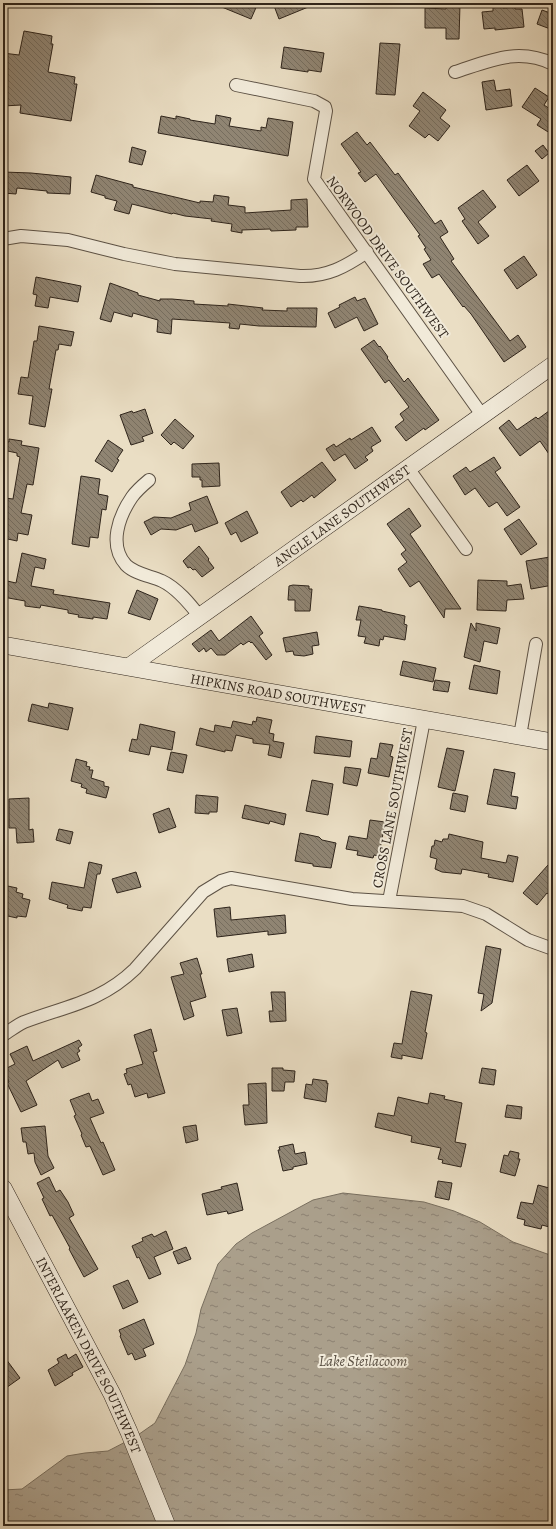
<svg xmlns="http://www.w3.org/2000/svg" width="556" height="1529" font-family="Alegreya,serif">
<defs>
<pattern id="water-ripples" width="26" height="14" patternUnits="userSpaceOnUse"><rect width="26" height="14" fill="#aa9f8b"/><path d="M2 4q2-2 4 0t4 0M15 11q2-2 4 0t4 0" fill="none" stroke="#8b8171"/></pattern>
<pattern id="building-back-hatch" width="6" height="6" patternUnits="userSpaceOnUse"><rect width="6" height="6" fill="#908573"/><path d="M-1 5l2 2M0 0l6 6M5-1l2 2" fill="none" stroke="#766d5e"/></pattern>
</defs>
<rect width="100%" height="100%" fill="#eadec4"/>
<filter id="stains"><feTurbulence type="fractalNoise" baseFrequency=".005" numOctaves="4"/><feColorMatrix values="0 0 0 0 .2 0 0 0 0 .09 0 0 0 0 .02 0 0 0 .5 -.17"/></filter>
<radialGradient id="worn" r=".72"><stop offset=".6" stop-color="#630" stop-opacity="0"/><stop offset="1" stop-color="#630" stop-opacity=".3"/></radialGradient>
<path fill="url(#water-ripples)" stroke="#786e5e" d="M343,1193L424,1202L454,1211L480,1222L513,1242L553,1256V1526H3V1490L22,1489L67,1456L85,1453L108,1451L135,1437L155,1423L185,1365L196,1333L201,1309L218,1264L236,1244L252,1233L313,1200Z"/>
<path fill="url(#building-back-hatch)" stroke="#2e241b" d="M212,3H258L251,19Z
M273,3H318L279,19Z
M446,4H460L459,39H446V28H425V8L446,9Z
M503,4V8L515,7V9H522L524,27L495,30V28L484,29L482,12L493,11V5Z
M542,10L553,14V30L537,24Z
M24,31L52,36L51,44H53L48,72L75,77L74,84H77L71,121L20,113L21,105L3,106V53L19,55Z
M380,43L400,44L395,95L376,94Z
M284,47L324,53L321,72L308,70V72L281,68Z
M494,80L496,91L510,89L512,106L486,110L482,82Z
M535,88L549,97L544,105L553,111V135L537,125L541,119L522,107Z
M423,92L446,110L440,118L450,126L438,141L429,134L425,138L409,126L420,111L413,106Z
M216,115L231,118L229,126L261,131V127L266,128L268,118L293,122L288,156L158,133L161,116L176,119V116L190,119V120L215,124Z
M357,132L367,145L370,142L395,175L398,173L435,224L441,220L448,232L440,237L454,259L451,261L510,341L518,335L526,347L504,362L471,314L464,306L463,307L439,274L432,278L423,264L431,260L424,249L426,248L418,236L420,235L376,174L365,182L358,173L361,172L341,144Z
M543,145L549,153L542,159L535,151Z
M132,147L146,151L142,165L129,162Z
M527,165L539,181L519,196L507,180Z
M3,172L31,173L71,177L70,194L47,193V191L17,188L16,194L3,193Z
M96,175L133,185V187L200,203V201L213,202L214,195L229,197L228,205L245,207V213L291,210V200L307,199L308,227H296V230L271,231L270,229L242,230V233L231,231L232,224L211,221L212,219L185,216L173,213L172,214L132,204L129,214L114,210L117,201L105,198V196L91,192Z
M483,190L496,207L478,222L489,236L478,244L462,221L465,219L458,208Z
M524,256L537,275L517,289L504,270Z
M36,277L81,286L78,302L50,297L48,308L35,306L37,295L33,294Z
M110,283L138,293V295L160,301V299H172L194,301V304L228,306V304L263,308L262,310L287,311V308H317L316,327L259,326L240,324L239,329L229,328L230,323L172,319L171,334L157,332L158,320L133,313L132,317L114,312L111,322L100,319Z
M355,297L357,301L365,298L378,324L364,331L357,317L335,328L328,313L340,307L339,305Z
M39,326L74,332L71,346L59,344L58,350H56L49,389H52L45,427L29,424L33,396L18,394L21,377L28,378L34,341H37Z
M374,340L379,347L380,346L388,357L387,358L404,382L408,378L439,420L425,430L424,428L406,441L395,427L404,420L400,414L409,407L389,380L385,383L361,349Z
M553,408V460L540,441L520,456L499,428L509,420L517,430L536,417L538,419Z
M145,409L153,433L142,437L144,441L131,445L120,415L132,411L133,413Z
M175,419L194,436L183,449L174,442L171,445L161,435Z
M372,427L381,441L371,447L373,451L365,457L368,460L355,469L345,454L334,461L326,449L334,444L336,447L350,438L351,440Z
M9,439L22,441L21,445L39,448L33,485L27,484L21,513L32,515L28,535L18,533L17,541L3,538V507L5,498L13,499L20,457L17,456V453L3,450V441L9,442Z
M108,440L123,450L117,459L119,460L112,472L95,461Z
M494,457L501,468L495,472L520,507L507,516L497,502L489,507L475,488L465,495L453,476L466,467L470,472Z
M322,462L336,480L314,498L312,495L303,502L301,500L291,507L281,492Z
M219,463L220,486L202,487V480H200V477H192V464Z
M81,476L100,479L98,494L108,496L106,510L102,509L98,538L90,537L89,547L72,544Z
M207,496L218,523L195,532L192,524L176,530L161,529L151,535L144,522L154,517L171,518L191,510L189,503Z
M409,508L421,526L410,534L461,609H445L444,618L419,581L410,587L398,569L407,562L401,554L406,550L387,524Z
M247,511L258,533L241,542L236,532L231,535L225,523Z
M519,519L537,544L521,555L504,529Z
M199,546L209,559L208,560L214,568L202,577L195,569L193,570L190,567L188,568L183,561Z
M22,553L46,559L44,569L35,567L31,586L54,590L53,594L110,603L107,619L93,617V619L78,617L79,615L68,613V610L41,605L40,608L25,606V601L3,597V580L16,583Z
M550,557L551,564L553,563V585L531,589L526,561Z
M478,580L507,581V586L521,584L524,599L507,600L506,611L477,610Z
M293,585L309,586V589H312L310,611H295V600H288L289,586Z
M137,590L158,599L150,620L128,613Z
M359,606L382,610V611L405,616L404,624L407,625L405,640L384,636L383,640L380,639L379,646L364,643L366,637L358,636L361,620H356Z
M251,616L263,633L259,636L272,655L266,660L252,642L251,643L249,641L243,645L241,643L225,655H217L211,648L206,652L204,648L199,652L192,644L211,630L219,641Z
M471,623L476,631V623L500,628L497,644L484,641L480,662L464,657Z
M317,632L319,645L312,646L313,654L304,656L294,655L293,651L286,652L283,638Z
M403,661L436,668L433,682L400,675Z
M474,665L500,671L497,694L469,689Z
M435,680L450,682L448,692L433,690Z
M49,703L73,708L68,730L28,721L32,704L48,708Z
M257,717L272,720L269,733L274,734L273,741L284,743L281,758L268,755L270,745L253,743V739L236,735L232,751L225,750V752L196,745L200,728L214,732L215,725L231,728L233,721L252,725L253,721L256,722Z
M140,724L175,732L172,750L151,746L149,755L129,751L132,739L137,740Z
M316,736L352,741L350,757L314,753Z
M380,743L393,745L390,756L393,757L389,777L368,773L371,758L377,759Z
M447,748L464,751L455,791L438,787Z
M171,752L187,755L183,773L167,770Z
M76,759L87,762L86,766L90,767L89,770H93L91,778L104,782V786L109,787L106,798L86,793L87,789L81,787L82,784L71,781Z
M345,767L361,769L357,786L343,783Z
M494,769L515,773L511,796L518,797L516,809L487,804Z
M312,780L333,784L328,815L306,811Z
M453,793L468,796L465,812L450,809Z
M196,795L218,797L217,812H209V814L195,813Z
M29,798V830L33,829L34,842L17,843L16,828H9V799Z
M245,805L286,814L284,825L270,821L269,824L242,818Z
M169,808L176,827L159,833L153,814Z
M370,820L385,822L379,856L374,855L373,858L357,855L358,851L346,849L349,836L367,839Z
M59,829L73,832L70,844L56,840Z
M300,833L319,837L322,840L336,843L331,868L313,866V864L295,861Z
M449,834L483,842L481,858L506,863L508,855L518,857L513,882L488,877L489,874L462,869L461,874L442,872L435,869L437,859L430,857L432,846H434L435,840L442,842L443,839H448Z
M89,862L102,865L100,874H97L91,908L83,907L82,911L67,908L68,905L49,899L52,882L84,888Z
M548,865L553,870V898L547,893L537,905L523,893Z
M136,872L141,887L117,893L112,879Z
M3,885L17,888L16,892L23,894L22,898L30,900L26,917L17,916V918L3,915Z
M230,907L231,920L285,915L286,933L268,935V931L217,937L214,909Z
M486,946L501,949L492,1003L481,1011L484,994L478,993Z
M252,954L254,967L229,972L227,959Z
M197,958L202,974H200L206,997L190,1002L194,1016L184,1020L171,977L184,974L180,963Z
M411,991L432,995L425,1032L427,1033L422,1059L402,1055V1059L391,1057L394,1043L402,1044Z
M271,992H285L286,1021L270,1022L269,1011H273Z
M237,1008L242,1033L227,1036L222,1010Z
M151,1029L157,1051L153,1052L165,1093L148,1098L147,1093L135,1097L131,1084L128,1085L124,1074L127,1073L126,1069L143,1064L134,1035Z
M79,1040L82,1045L78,1048L80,1051L77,1053L80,1060L62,1068L58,1060L26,1081L37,1105L21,1112L7,1083L9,1082L4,1071L8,1070L7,1068L15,1064L10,1054L27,1046L33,1061Z
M272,1068H283V1070L295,1071L294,1082H285L284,1091H272Z
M482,1068L496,1070L494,1085L479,1083Z
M313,1079L327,1081L326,1083H328L326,1102L304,1098L306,1084L312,1085Z
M266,1083L267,1123L245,1125L243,1105H249L248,1084Z
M89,1093L92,1101L98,1099L104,1113L90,1118L101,1143L103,1142L115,1170L103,1175L90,1146L86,1147L81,1135L82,1134L74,1116L76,1115L70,1100Z
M430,1093L445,1096L444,1099L462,1103L455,1142L466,1144L461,1167L442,1163L443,1160L438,1159L441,1148L411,1142L412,1136L375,1127L378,1113L394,1116L398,1097L428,1104Z
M507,1105L522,1107L521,1119L505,1117Z
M196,1125L198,1140L186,1143L183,1127Z
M45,1126L48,1156L54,1168L41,1175L35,1162L34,1153L28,1154L26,1142H23L21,1128Z
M293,1144L295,1154L305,1152L307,1164L293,1167V1169L283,1171L278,1150H280L279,1147Z
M510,1151L519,1153L518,1159H520L515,1176L500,1172L504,1155L508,1156Z
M49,1177L56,1192L60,1190L68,1202L74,1215L69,1218L98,1269L84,1277L69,1249L70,1248L52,1215L50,1216L42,1199L44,1198L37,1183Z
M438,1181L452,1183L449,1200L435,1197Z
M237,1183L243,1210L228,1214L227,1211L207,1215L202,1194L222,1189L221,1187Z
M538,1185L553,1189V1228L542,1225L541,1229L524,1225L525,1220L517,1218L521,1202L533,1204Z
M166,1231L173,1249L154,1257L161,1274L149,1279L139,1257L137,1258L132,1246L143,1241L142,1238L152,1234L154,1237Z
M186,1247L191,1259L178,1264L173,1252Z
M128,1280L138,1302L123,1309L113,1286Z
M144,1319L154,1344L143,1349L146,1356L135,1360L132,1353L128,1355L120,1336L121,1335L119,1330Z
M66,1354L68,1359L76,1354L83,1367L72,1373L73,1375L55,1386L48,1370L59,1363L57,1359Z
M3,1355L20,1378L3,1390Z"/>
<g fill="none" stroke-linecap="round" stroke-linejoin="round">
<g stroke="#5d5245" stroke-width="14">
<path id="street" d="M455,72C489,61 518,47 553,64
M236,85L314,101L325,107L326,111L314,179L482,415
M3,239L21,236L68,240L124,254L175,264L300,276C327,277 345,267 367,252
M408,468L466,549
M149,480C143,485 137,490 132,497C119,516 108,545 126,565C135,574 151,576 162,581C177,588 190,604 200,617
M520,736L536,644
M389,901L424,720
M3,1035C10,1031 17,1025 24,1022C66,1006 101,1002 135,969L203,892L221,881L231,878L352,899L463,906L486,914L528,940L553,949"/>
</g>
<g stroke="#2e241b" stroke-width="18">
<g id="secondary">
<path id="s1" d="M3,645L553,742"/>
<path id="s2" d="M130,666L553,365"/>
<path id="s3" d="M3,1188L112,1394L129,1432L167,1526"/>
</g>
</g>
<use href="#street" stroke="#f1ead9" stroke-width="12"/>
<use href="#secondary" stroke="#f1ead9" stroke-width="17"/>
</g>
<g text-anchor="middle" stroke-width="4" stroke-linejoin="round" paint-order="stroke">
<g font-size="14" fill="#2e241b" stroke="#f1ead9">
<text transform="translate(388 257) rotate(54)" y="5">NORWOOD DRIVE SOUTHWEST</text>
<text dy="5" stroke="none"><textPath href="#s2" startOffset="260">ANGLE LANE SOUTHWEST</textPath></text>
<text dy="5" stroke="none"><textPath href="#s1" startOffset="279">HIPKINS ROAD SOUTHWEST</textPath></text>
<text transform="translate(392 808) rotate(-79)" y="5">CROSS LANE SOUTHWEST</text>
<text dy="5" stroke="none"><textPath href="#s3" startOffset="188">INTERLAAKEN DRIVE SOUTHWEST</textPath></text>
</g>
<g font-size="15" font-style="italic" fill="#594f42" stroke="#f1ead9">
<text x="363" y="1366">Lake Steilacoom</text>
</g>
</g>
<rect width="556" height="1529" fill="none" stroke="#eadec4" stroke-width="16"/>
<rect x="4" y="4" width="548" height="1521" fill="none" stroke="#2e241b" stroke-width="2"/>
<rect x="8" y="8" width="540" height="1513" fill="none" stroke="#2e241b"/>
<rect width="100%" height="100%" filter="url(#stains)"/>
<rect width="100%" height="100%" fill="url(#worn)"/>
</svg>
